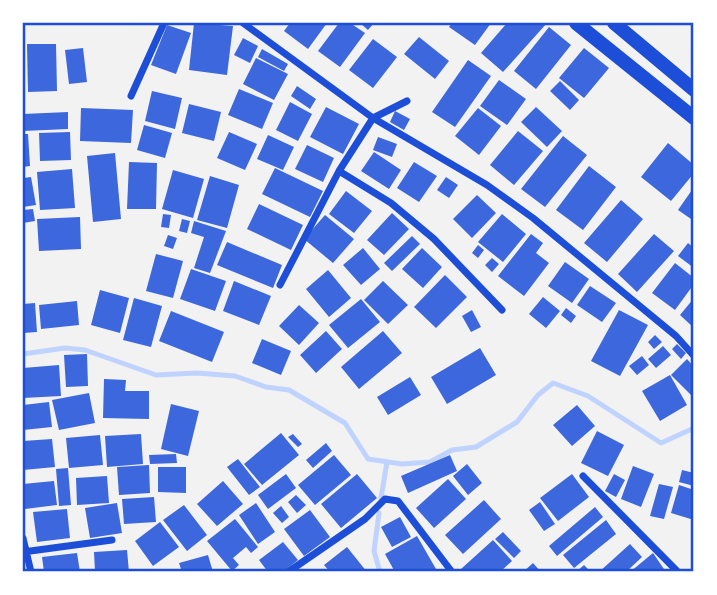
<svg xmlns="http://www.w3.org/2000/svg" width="717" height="595" font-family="Commissioner,sans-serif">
<rect width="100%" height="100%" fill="#f2f2f2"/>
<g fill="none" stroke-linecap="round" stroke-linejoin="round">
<path stroke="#bfd3fe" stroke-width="5" d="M23,354L65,348L85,350L156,375L197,373L235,376L266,387L289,390L345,423L368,459L402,464L430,462L452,450L476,447L517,422L538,395L553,383L588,396L661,443L694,428
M381,498L387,462
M379,513L374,551L380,572"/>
</g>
<path fill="#3d67dc" d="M194,23L233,26L227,75L189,70Z
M290,23H327L308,49L284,31Z
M339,23H350L365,33L340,67L318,51Z
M360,23H374L368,30Z
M452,23H491L475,45L449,27Z
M507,23H547L503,72L481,53Z
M167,25L191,33L176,74L151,65Z
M549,27L571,45L536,89L514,71Z
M419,37L449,61L435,79L404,54Z
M243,38L258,46L250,63L234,55Z
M373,39L397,57L373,88L349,70Z
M27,44H56L57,91L28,92Z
M83,48L87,82L69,84L65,50Z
M584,48L609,68L584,98L559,78Z
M262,49L288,64L284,71L258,57Z
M256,58L288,74L274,100L243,84Z
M468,60L491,76L455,127L432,112Z
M499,80L526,99L507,125L480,106Z
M560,81L579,100L570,110L550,91Z
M297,86L316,99L310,109L291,96Z
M239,89L273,103L262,129L228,115Z
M152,91L182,98L175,129L145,121Z
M290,102L312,114L298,141L276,130Z
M189,104L221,112L214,141L182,133Z
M326,107L359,124L343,154L310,137Z
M536,107L562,131L547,147L521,122Z
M81,108L133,110L131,143L80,141Z
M478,108L501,126L479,155L455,136Z
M395,111L410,119L404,130L390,122Z
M68,112V129L23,131V114Z
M144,125L172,133L165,158L137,150Z
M518,131L543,151L514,185L490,165Z
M70,132L71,160L40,161L39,133Z
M229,132L257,144L245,170L217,158Z
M23,134H28L30,166L23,167Z
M268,135L294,147L283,170L257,159Z
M563,136L587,155L545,207L521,189Z
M378,137L397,144L392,157L373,150Z
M668,143L694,165V173L671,201L641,177Z
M307,145L334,158L323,182L295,169Z
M374,152L401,170L389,189L361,171Z
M115,153L121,219L93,222L87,156Z
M129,162L157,163L156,209H127Z
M414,162L437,176L419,202L397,188Z
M589,166L616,187L583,230L556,210Z
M275,168L323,191L310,217L262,194Z
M72,169L75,208L40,210L37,172Z
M173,170L204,179L193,218L162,209Z
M210,176L239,185L227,228L197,220Z
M31,177L36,205L23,207V178Z
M446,177L458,185L449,198L437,190Z
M694,187V221L678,210Z
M346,191L372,211L354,233L329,214Z
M477,195L496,213L472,238L453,219Z
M621,200L643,219L607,262L584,243Z
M259,204L303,225L291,250L247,229Z
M33,209L35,221L23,223V210Z
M392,213L409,229L384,255L367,240Z
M163,214L171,215L169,228L161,227Z
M502,214L526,234L503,262L478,242Z
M325,215L354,239L333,263L304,239Z
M80,217L81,249L39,251L37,219Z
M182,219L190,221L187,233L179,231Z
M194,221L226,231L210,273L194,268L204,237L191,233Z
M531,234L543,243L536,253L549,263L524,296L498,276Z
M654,234L674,251L637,292L618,274Z
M168,235L177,238L173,249L164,246Z
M412,236L420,244L392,271L384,263Z
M227,242L282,265L273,288L217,265Z
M688,243L694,248V268L678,256Z
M478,245L484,250L478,258L472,253Z
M363,248L380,269L361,285L343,265Z
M422,248L442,267L423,288L402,269Z
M156,254L183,261L173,298L146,291Z
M492,258L499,264L492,272L485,265Z
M565,262L589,279L572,303L548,286Z
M675,263L694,278V284L675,310L652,293Z
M191,269L226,281L215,311L180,299Z
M328,270L351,298L329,317L306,289Z
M445,275L467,297L436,328L414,307Z
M234,281L271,296L259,325L223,311Z
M383,281L408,305L388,324L364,300Z
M590,286L616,303L602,322L577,305Z
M100,290L129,298L120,333L91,325Z
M543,297L560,311L546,328L529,314Z
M134,298L162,306L151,347L123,340Z
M694,298V328L680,315Z
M361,299L380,322L348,348L329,325Z
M77,301L79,325L41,329L39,305Z
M35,303L37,332L23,333V304Z
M299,305L319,323L299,345L279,326Z
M566,308L576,316L571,323L561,315Z
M472,310L481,327L471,332L462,316Z
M619,310L648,325L620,376L591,361Z
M171,311L224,332L212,362L159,341Z
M326,331L342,349L316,373L300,355Z
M383,331L402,353L359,389L341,367Z
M655,335L662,342L654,349L648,342Z
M262,339L291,351L281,375L252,363Z
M677,344L686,353L681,359L672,349Z
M663,346L671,355L656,368L648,359Z
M480,348L496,375L447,404L431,377Z
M87,354L88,386L66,387L64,355Z
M642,356L649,365L637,375L629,366Z
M687,359L694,367L692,396L671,375Z
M59,365L61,396L23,398V368Z
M670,375L687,405L660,421L642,391Z
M410,377L421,395L388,415L377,397Z
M104,379L126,380L125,391H149V419L103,418Z
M89,393L95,423L59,430L52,400Z
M49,402L52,427L23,430V405Z
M171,404L199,411L188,456L161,449Z
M577,405L595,426L572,446L553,425Z
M597,431L624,445L608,476L581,463Z
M281,433L299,455L262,485L244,464Z
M141,434L143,464L107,467L105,436Z
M293,434L302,444L298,447L288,437Z
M100,435L103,465L69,468L66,438Z
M52,439L55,467L23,470V441Z
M326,443L332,451L313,468L306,460Z
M176,454L177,463L150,464L149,455Z
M334,455L351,475L315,505L298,485Z
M450,455L457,471L408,493L401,476Z
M238,459L260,487L249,495L227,467Z
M467,464L482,483L468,495L453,476Z
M149,465L150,493L119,495L117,467Z
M633,466L654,474L641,507L621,499Z
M158,467H186V493L158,492Z
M68,468L71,505L59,506L56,469Z
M682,470L694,473V486L679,482Z
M286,474L296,488L268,509L258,495Z
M357,474L377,498L341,528L321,504Z
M572,474L589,497L558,521L540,498Z
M614,474L625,480L616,497L605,491Z
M107,476L109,503L77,505L76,478Z
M448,479L466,499L434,528L416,508Z
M54,481L57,505L25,509L23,484Z
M223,481L243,504L217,526L197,504Z
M659,484L673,487L664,519L650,516Z
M679,485L694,490V520L671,513Z
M296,495L306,505L297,513L288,502Z
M154,497L156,522L124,524L122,499Z
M484,500L501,519L463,554L445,535Z
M540,502L555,524L544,531L529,510Z
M117,503L122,533L90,538L85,508Z
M256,503L275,532L258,544L239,515Z
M184,505L207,535L187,551L163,520Z
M281,506L289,517L282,523L273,513Z
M595,507L603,517L557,556L549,546Z
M67,509L70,538L37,542L33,512Z
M310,510L330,537L304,556L284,529Z
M400,517L411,537L392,547L381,527Z
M235,519L258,547L251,553L246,547L233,558L239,565L232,571L207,541Z
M606,520L616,534L574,568L563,555Z
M160,522L179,547L153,566L135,541Z
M503,532L521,551L514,558L495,539Z
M417,536L436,569L431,572H395L385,554Z
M493,540L512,561L500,572H464L461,569Z
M283,542L298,560L283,572H268L259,560Z
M630,544L642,557L626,572H599Z
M347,547L367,572H330L324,565Z
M127,550L129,572H95L94,552Z
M77,553L80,572H44L42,557Z
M653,553L666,572H630Z
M208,555L213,572H182L179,563Z
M533,563L541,572H523Z
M584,565L591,572H576Z"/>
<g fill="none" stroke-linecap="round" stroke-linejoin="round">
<path stroke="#1d4ed8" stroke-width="7" d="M243,23L373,118L487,185L533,218L676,336L694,356
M131,96L164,23
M339,171L391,203L434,239L502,310
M280,285L339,171L373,118L407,101
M583,476L678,572
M23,538L31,572
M23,552L112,540
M288,572L365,519L385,499L398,501L452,572"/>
<path stroke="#1d4ed8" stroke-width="14" d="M576,23L694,118
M614,23L694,90"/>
</g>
<rect width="717" height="595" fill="none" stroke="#ffffff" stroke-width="49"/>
<rect x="24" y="24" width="668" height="546" fill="none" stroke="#1d4ed8" stroke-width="2.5"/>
</svg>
